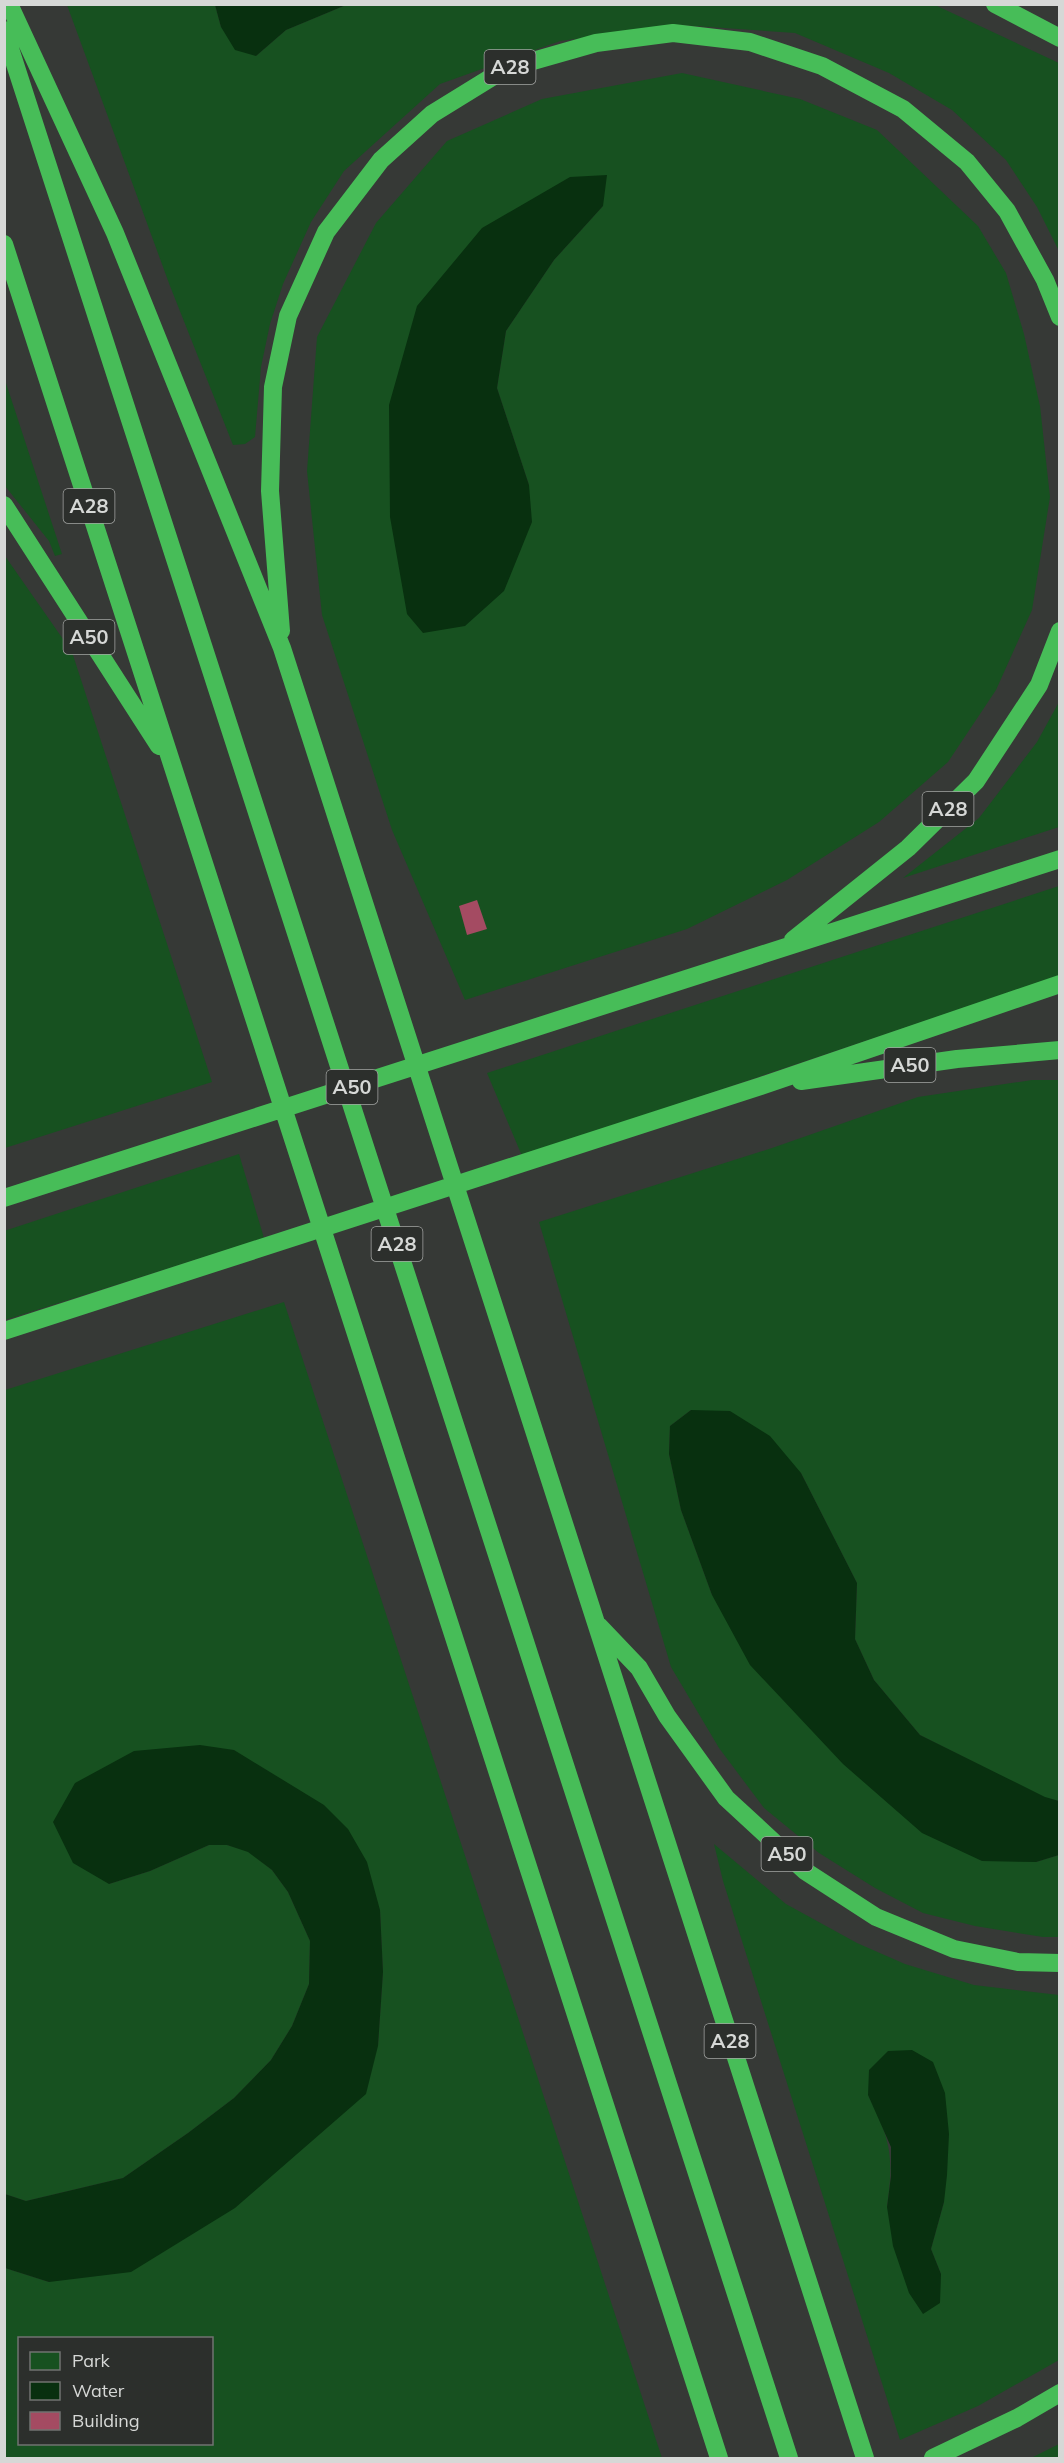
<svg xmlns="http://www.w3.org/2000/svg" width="1064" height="2463" font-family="Mulish,sans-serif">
<rect width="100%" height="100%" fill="#363936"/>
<path fill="#175120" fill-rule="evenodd" d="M67,5H215L221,27L256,56L286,30L346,5H935L1059,63V251L1037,207L1006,160L952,110L889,73L795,33L680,25L560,41L440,84L344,171L311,222L283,284L270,324L261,367L255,437L245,444L233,445L170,286Z
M682,73L800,99L877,130L978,226L1006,273L1024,334L1040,406L1050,497L1032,610L996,690L948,762L879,822L787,880L687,929L465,1000L392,830L322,615L307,471L317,337L376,223L447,141L542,99ZM603,206L554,260L506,331L497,388L529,485L407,614L482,228Z
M4,377L62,554L55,556L49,541L5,486Z
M5,556L72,652L212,1082L5,1148Z
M1059,702V827L903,878L979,818L1037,742Z
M1059,886V976L522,1156L487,1073Z
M1032,1080H1059V1801L1045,1798L920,1735L874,1680L855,1639L857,1583L801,1473L691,1410L670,1426L669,1454L681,1510L712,1595L1036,1862L1059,1855V1937H1043L975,1926L923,1913L875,1888L819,1853L764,1808L719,1748L671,1667L539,1222L772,1148L918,1097Z
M239,1154L264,1238L5,1320L4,1231Z
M284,1302L662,2458H5V2268L49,2282L378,2046L383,1972L380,1910L234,1750L109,1884L150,1871L209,1845H227L248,1851L272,1870L288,1892L310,1941L309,1984L292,2026L271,2060L234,2098L188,2133L123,2178L26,2201L5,2194V1390ZM20,2338H212V2444H20Z
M714,1844L786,1904L857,1943L905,1964L974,1985L1059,1995V2360L978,2406L900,2440L723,1881ZM868,2095L944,2202L931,2249L941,2274L887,2207C894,2155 891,2141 868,2095Z
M1059,2444V2458H1031Z"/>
<path fill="#08300f" d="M215,5V4L346,5L286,30L256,56L235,50L221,27Z
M607,175L603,206L554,260L506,331L497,388L529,485L532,522L504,591L465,626L423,633L407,614L390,517L389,405L417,306L482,228L570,177Z
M691,1410L730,1411L770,1436L801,1473L857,1583L855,1639L874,1680L920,1735L1045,1797L1059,1801V1855L1036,1862L982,1861L922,1833L843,1764L750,1665L712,1595L681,1510L669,1454L670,1426Z
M200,1745L234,1750L324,1805L348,1829L367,1862L380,1910L383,1972L378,2046L366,2094L235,2208L131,2272L49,2282L5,2268V2194L26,2201L123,2178L188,2133L234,2098L271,2060L292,2026L309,1984L310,1941L288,1892L272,1870L248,1852L227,1845H209L150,1871L109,1884L73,1863L53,1822L75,1783L134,1751Z
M912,2050L933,2062L945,2093L949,2134L947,2175L944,2202L931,2249L941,2274L940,2303L923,2314L909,2293L893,2246L887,2207L891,2176V2147L868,2095L869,2070L888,2051Z"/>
<path fill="#a44b62" d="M477,900L487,929L467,935L459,906Z"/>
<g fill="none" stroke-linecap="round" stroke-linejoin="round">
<path stroke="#47bd58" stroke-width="18" d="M9,4L115,233L282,648L865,2458
M995,4L1060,38
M4,30L789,2458
M4,244L719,2458
M4,505L159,746
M281,631L270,491L273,387L288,316L326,232L381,160L432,114L505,69L596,43L673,33L750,42L822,66L903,109L967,162L1007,211L1045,280L1060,317
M793,940L908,848L976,781L1039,685L1060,631
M801,1081L957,1059L1060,1050
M4,1198L1060,859
M4,1331L761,1086L1060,984
M599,1626L639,1668L667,1716L726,1798L805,1871L876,1917L954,1949L1018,1962L1060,1963
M933,2458L1017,2418L1060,2393"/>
</g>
<g text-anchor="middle" stroke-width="4.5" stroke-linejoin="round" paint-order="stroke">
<g fill="#2c2f2c" stroke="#a3a5a3" stroke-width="1.5">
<rect x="484.5" y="50" width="51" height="34" rx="4.5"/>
<rect x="63.5" y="489" width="51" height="34" rx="4.5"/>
<rect x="63.5" y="620" width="51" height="34" rx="4.5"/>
<rect x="922.5" y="792" width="51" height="34" rx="4.5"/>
<rect x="884.5" y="1048" width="51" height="34" rx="4.5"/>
<rect x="326.5" y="1070" width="51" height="34" rx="4.5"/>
<rect x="371.5" y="1227" width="51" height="34" rx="4.5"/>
<rect x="761.5" y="1837" width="51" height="34" rx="4.5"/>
<rect x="704.5" y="2024" width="51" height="34" rx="4.5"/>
</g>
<g font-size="20" font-weight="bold" fill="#d6d8d6">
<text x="510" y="74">A28</text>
<text x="89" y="513">A28</text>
<text x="89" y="644">A50</text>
<text x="948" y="816">A28</text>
<text x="910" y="1072">A50</text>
<text x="352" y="1094">A50</text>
<text x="397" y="1251">A28</text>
<text x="787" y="1861">A50</text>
<text x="730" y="2048">A28</text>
</g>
</g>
<rect width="1064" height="2463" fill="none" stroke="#d6d8d6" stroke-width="12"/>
<rect x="18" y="2337" width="195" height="108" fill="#2c2f2c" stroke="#707370" stroke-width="1.5"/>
<rect x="30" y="2352" width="30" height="18" fill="#175120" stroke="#707370" stroke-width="1.5"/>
<text x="72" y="2367" font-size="18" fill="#d6d8d6">Park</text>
<rect x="30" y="2382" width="30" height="18" fill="#08300f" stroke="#707370" stroke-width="1.5"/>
<text x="72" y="2397" font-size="18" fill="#d6d8d6">Water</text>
<rect x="30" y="2412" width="30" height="18" fill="#a44b62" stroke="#707370" stroke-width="1.5"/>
<text x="72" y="2427" font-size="18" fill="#d6d8d6">Building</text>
</svg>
